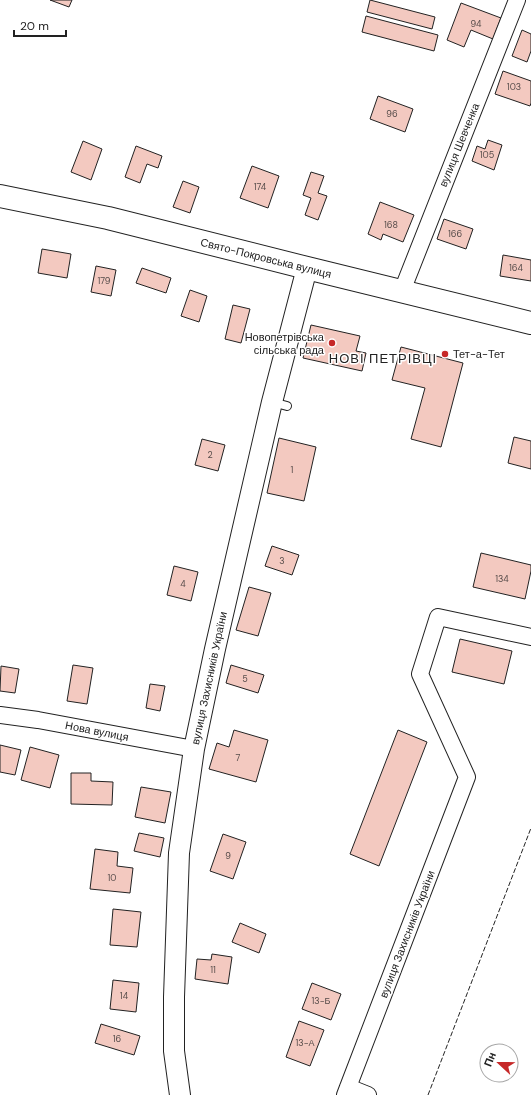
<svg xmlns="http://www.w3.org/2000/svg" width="531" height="1095" font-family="'DM Sans',sans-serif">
<rect width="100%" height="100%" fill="#fff"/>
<path fill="#f3c9c0" stroke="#222" d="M50,0H72L69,7Z
M370,0L435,17L432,29L367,12Z
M461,3L501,18L493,39L471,30L464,47L447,40Z
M366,16L438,35L434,51L362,32Z
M522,30L531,34V51L527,62L512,56Z
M503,71L531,81V103L530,106L495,94Z
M378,96L413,109L405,132L370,119Z
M488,140L502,145L494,170L472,161L477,146L485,149Z
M83,141L102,149L91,180L71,172Z
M136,146L162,156L158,168L147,164L140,183L125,177Z
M252,166L279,176L268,208L240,198Z
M311,172L324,176L318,193L327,196L318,220L305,215L311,198L303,195Z
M183,181L199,187L190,213L173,207Z
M380,202L414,215L403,242L383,234L381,240L368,234Z
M444,219L473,229L466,249L437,239Z
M42,249L71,254L67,278L38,273Z
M503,255L531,260V281L500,276Z
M96,266L116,270L111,296L91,292Z
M142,268L171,278L166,293L136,283Z
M190,290L207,296L199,322L181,316Z
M233,305L250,309L241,343L225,339Z
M311,325L360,336L356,351L366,353L362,371L303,358Z
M401,347L463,363L441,447L411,439L425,388L392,380Z
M514,437L531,441V469L508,463Z
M279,438L316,447L304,501L267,493Z
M202,439L225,445L218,471L195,465Z
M272,546L299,555L292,575L265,566Z
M481,553L531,565V571L525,599L473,587Z
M174,566L198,572L191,601L167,595Z
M249,587L271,593L258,636L236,630Z
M460,639L512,651L504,684L452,672Z
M73,665L93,668L87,704L67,701Z
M231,665L264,675L258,693L226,683Z
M1,666L19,669L15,693L0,691Z
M150,684L165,686L160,711L146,708Z
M234,730L268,740L256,782L209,769L217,743L229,747Z
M398,730L427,742L379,866L350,854Z
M0,745L21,750L15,775L0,772Z
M30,747L59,755L50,788L21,780Z
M71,773H91V781L113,782L112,805L71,804Z
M141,787L171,792L165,823L135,817Z
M139,833L164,838L160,857L134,851Z
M223,834L246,842L233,879L210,871Z
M95,849L118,852L117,866L133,868L130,893L90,889Z
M113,909L141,912L137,947L110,945Z
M240,923L266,934L259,953L232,942Z
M212,954L232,957L228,984L195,979L197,959L211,960Z
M113,980L139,983L136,1012L110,1009Z
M312,983L341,994L331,1020L302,1009Z
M299,1021L324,1030L310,1066L286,1057Z
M101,1024L140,1036L134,1055L95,1043Z"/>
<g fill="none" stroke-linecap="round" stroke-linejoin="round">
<g stroke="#222" stroke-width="10">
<path id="service" d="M272,402L287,406"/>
</g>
<g stroke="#222" stroke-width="18">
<path id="minor" d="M402,291L517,0
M0,715L38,720L194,749
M348,1087L368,1095
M345,1095L467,777L420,674L438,617L531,637"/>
</g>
<g stroke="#222" stroke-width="22">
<path id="tertiary" d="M180,1095L174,1051V997L179,853L194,749L215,649L272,402L307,268"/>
</g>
<g stroke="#222" stroke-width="24">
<path id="primary" d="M0,196L108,218L315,270L531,323"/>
</g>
<use href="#service" stroke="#fff" stroke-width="8"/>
<use href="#minor" stroke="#fff" stroke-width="16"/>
<use href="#tertiary" stroke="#fff" stroke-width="20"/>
<use href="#primary" stroke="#fff" stroke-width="22"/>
<path stroke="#222" stroke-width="1" stroke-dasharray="5 2" stroke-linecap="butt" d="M428,1095L531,828"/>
</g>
<g fill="#c62828" stroke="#fff" stroke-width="1.5">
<circle cx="332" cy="343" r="4"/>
<circle cx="445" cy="354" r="4"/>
</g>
<g text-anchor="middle" stroke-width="3" stroke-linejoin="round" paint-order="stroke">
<g font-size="9" fill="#564c4a">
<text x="476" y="27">94</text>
<text x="514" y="90">103</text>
<text x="392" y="117">96</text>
<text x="487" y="158">105</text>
<text x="260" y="190">174</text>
<text x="391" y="228">168</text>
<text x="455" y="237">166</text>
<text x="516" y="271">164</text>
<text x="104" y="284">179</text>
<text x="210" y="458">2</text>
<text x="292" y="473">1</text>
<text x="282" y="564">3</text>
<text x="502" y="582">134</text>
<text x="183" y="587">4</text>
<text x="245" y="682">5</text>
<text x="238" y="761">7</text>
<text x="228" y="859">9</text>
<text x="112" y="881">10</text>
<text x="213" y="973">11</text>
<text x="124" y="999">14</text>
<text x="321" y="1004">13-Б</text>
<text x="117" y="1042">16</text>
<text x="305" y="1046">13-А</text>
</g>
<g font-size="11" fill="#222" stroke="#fff">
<text transform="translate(459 145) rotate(-68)" y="4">вулиця Шевченка</text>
<text transform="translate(266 258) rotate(14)" y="4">Свято-Покровська вулиця</text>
<text transform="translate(209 678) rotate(-78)" y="4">вулиця Захисників України</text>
<text transform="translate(97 731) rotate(11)" y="4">Нова вулиця</text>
<text transform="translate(407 934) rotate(-69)" y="4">вулиця Захисників України</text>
</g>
<g font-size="11" fill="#222" stroke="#fff" text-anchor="end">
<text x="324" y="341">Новопетрівська<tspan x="324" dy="13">сільська рада</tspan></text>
<text x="453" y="358" text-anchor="start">Тет-а-Тет</text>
</g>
<g font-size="13" letter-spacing="1" fill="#222" stroke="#fff">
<text x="383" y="363">НОВІ ПЕТРІВЦІ</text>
</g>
</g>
<g transform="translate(499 1063) rotate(292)"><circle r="19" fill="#ffffff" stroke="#a7a7a7"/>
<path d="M0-3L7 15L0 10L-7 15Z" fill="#c62828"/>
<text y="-6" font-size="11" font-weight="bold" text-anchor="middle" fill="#222222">Пн</text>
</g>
<path d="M14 30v6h52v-6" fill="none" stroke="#222222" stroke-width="2"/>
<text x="20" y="30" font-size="12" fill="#222222" stroke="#ffffff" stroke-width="3" paint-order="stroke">20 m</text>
</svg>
